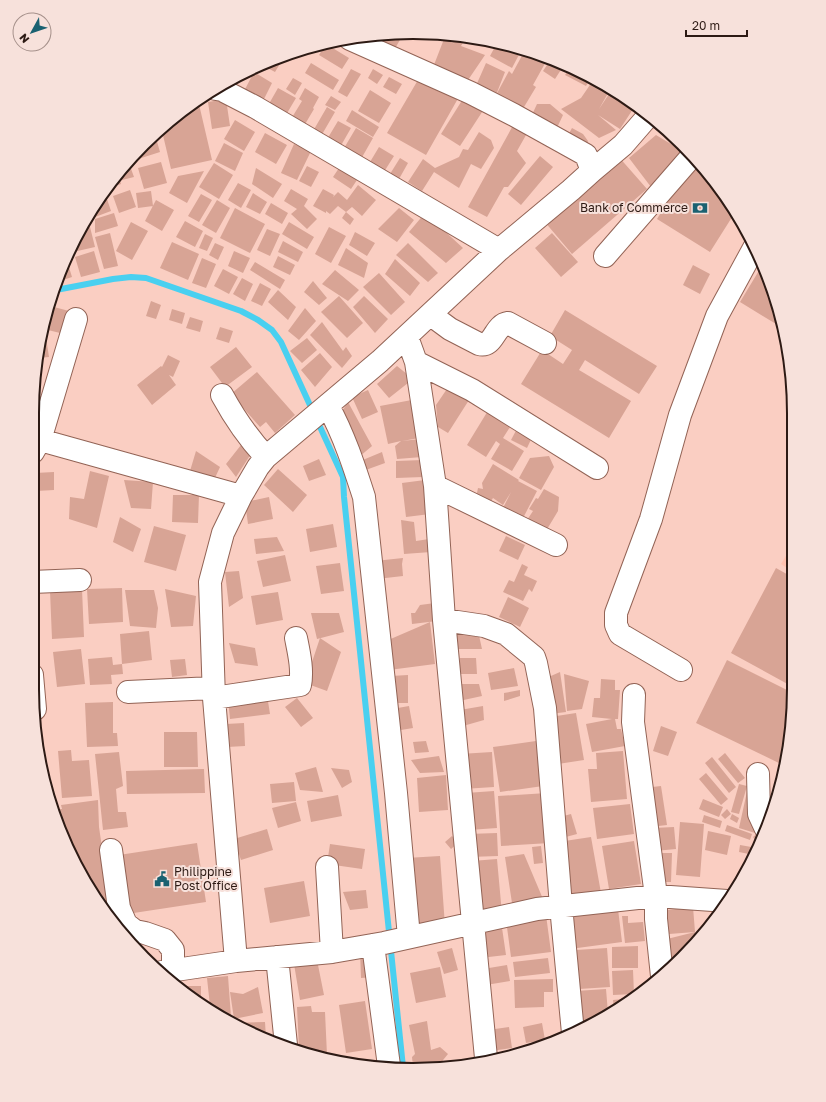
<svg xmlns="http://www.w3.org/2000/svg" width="826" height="1102" font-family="'Golos Text',sans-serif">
<rect width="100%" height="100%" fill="#facec2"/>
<path fill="#ffc1af" d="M792,546V571L781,564Z"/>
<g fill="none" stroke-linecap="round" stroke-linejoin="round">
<path stroke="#49d0f0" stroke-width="6" d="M56,290L113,279L131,277L146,278L241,311L258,320L272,330L281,342L343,477L344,497L403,1067"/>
</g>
<path fill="#d8a495" d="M388,33H404L390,57L375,48L383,34Z
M454,35L467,36L461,46L485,55L466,83L432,70L444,39L455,44L450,41Z
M475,38L489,41L486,46L475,40Z
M497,43L522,49L512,68L490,56Z
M326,44L349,58L342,69L319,55Z
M525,50L536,52L548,58L533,85L536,87L521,112L475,88L486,63L505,72L496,95L509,71L512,74Z
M298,51L293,59L287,55Z
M284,57L275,72L262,65Z
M551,59L564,65L555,79L543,71Z
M311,63L339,80L333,90L305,73Z
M570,68L591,77L586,86L565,75Z
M351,69L361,74L347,97L338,92Z
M373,69L383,75L377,84L368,78Z
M254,72L272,83L261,105L242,95Z
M422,73L460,95L426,155L387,133Z
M389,77L402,84L396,94L383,87Z
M293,78L302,83L295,95L286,89Z
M594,79L604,83L611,88L599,109L611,91L635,106L620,129L598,115L616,130L599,138L561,109L581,98Z
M278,88L296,98L283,120L266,109Z
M305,88L319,97L313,108L314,109L301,131L288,124L302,101L299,99Z
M370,90L391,103L379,123L358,111Z
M466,94L486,106L460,146L441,134Z
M331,96L341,102L335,110L325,105Z
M226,99L230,126L212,129L208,102Z
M198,100L212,160L171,169L162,131L181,111Z
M537,104H550L563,115L556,130L530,119Z
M327,107L335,112L317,143L309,138Z
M352,110L379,127L373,137L346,121Z
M235,120L255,132L244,151L224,139Z
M516,120L530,128L517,151L526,163L508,187H504L487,217L468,207Z
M655,120L664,127L680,144L651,127Z
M338,121L351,128L339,149L326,141Z
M356,128L373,138L357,166L340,155Z
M572,128L583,134L588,141L586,150L566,139Z
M479,132L491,140L494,148L481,169L471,164L459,188L434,172L422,191L408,182L423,159L435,168L459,157L463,149L468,150Z
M265,133L287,145L276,164L255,152Z
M656,135L689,155L651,187L629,158Z
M156,138L160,152L135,160Z
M224,143L243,153L235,171L215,161Z
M294,144L311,151L297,180L281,173Z
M379,147L394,156L382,175L367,167Z
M540,156L553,167L521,205L508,194Z
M618,156L647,189L572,254L544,221Z
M400,158L408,163L399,179L390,174Z
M161,162L167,183L144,189L138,168Z
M214,163L233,175L219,199L199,187Z
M692,163L707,173L715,181L734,214L710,252L657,219Z
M130,166L134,177L122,180L121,175Z
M307,166L319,172L311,187L299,181Z
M256,168L282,184L273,198L252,184Z
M339,168L357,180L351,189L333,177Z
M204,171L187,203L169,193L178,176Z
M119,177L121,184L112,187L111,186Z
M238,183L251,190L241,208L228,200Z
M358,185L376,200L362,216L352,207L346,212L338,206L330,214L326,211V213L313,206L323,189L334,195L333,197L338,192L347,200Z
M291,189L308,199L304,206L317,219L307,229L291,214L297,209L284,201Z
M130,190L136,207L119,213L113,196Z
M151,191L153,206L138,208L136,193Z
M253,193L267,202L260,214L246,207Z
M201,194L212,200L199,222L188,216Z
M106,196L111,211L95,217L92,210L96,202L99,198Z
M156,200L174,210L162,231L145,221Z
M217,200L230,208L216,233L202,225Z
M271,203L288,213L282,224L265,214Z
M235,208L265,224L250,253L220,238Z
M399,208L414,220L397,242L378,229Z
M346,212L354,219L350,225L342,218Z
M114,213L118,226L95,233V219Z
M425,213L463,248L446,263L409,232Z
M185,221L203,231L195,247L176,237Z
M131,222L148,231L132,260L116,251Z
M289,222L314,237L307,249L282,234Z
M90,227L95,247L73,252L84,228Z
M329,227L346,236L331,263L315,254Z
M267,229L280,234L270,256L257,250Z
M355,232L375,243L367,256L349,245Z
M110,233L118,266L104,269L95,237Z
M552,233L578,262L561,277L535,248Z
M205,234L213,238L207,251L199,248Z
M283,241L303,252L298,262L278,252Z
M172,242L199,254L188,280L160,268Z
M215,243L224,247L218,260L209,255Z
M408,243L438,273L428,282L396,255Z
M346,248L368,263L364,278L338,265Z
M94,251L100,272L81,277L75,257Z
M234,251L250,258L243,273L228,266Z
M278,256L295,265L290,275L273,267Z
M202,258L216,264L206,288L192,283Z
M395,259L420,283L410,296L385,274Z
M255,262L285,280L280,289L250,270Z
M68,264L72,277L60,281Z
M763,264L765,267L781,327L740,302Z
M693,265L710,274L700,294L683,285Z
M223,269L238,277L229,294L214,286Z
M335,270L359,290L348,301L322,284Z
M379,273L405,302L391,315L363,287Z
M242,278L253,284L245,301L233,294Z
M313,281L327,298L319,305L304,292Z
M260,283L271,289L262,306L251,301Z
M278,290L296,307L288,320L268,302Z
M339,296L363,323L347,338L321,312Z
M364,296L388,319L375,333L353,307Z
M151,301L161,305L156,319L146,316Z
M54,307L69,311L64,334L48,330Z
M305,308L316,321L299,340L288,331Z
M172,309L185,313L182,324L169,320Z
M565,310L657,366L639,394L585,360L579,370L631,401L609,438L521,384L542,350L563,364L572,350L550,336Z
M190,317L203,321L200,332L186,328Z
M322,322L343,351L346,347L352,356L342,368L310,335Z
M220,327L233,331L229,343L216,339Z
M46,338L49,357L38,358L41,339Z
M307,338L317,350L302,363L290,351Z
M236,347L252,367L225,387L210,367Z
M320,353L332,367L315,387L301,370Z
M168,355L180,361L173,377L169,375L176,385L152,405L137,385L161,366L162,367Z
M397,366L413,379L389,398L377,384Z
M257,372L295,415L275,433L266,422L260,427L231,394Z
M449,386L469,400L448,433L438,427L436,405Z
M368,390L378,412L362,419L352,397Z
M33,396H45V410H33Z
M417,399L425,437L402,441L420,439L422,457L397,459L395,446L401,441L388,444L380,406Z
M348,402L372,446L359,457L341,413Z
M489,409L512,424L503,438L524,451L512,471L491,459L500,444L496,441L486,457L467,445Z
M520,423L535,431L527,448L511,440Z
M241,445L251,454L236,477L226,464Z
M196,451L220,467L214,480L190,471Z
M382,452L385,463L363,471L358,462Z
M549,456L554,467L541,490L519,478L530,458Z
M319,459L326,475L309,481L303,466Z
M423,460V477L396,478V461Z
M493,464L519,480L518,481L537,491L521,522L501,512L511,492L503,505L493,498L488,506L476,498L478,488L483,489L482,483Z
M278,469L307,495L293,512L264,485Z
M90,471L109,476L97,528L69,519L70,497L84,499Z
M54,472V490L36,491L35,473Z
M124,480L153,482L151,509L131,508Z
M425,480L430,514L406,517L402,483Z
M544,489L559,497L558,511L546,531L527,520L533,511L529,509L536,498L538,499Z
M173,495H199L198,523L172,522Z
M269,497L273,519L248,524L245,502Z
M120,517L141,529L133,552L113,542Z
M401,520L414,522L416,541L429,539L431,552L404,554Z
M333,524L337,547L310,552L306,529Z
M154,526L186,535L176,571L144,562Z
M506,536L525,545L518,560L499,551Z
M277,537L284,551L256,554L254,539Z
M285,555L291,581L263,587L257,561Z
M403,558L402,564L403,576L377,579L375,561Z
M340,563L344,591L321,594L316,566Z
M522,564L528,567L524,575L537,581L532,592L529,589L523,601L503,592L509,580L514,582Z
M776,568L792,577L793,687L731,653Z
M239,571L243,598L229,607L225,572Z
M122,588L123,622L89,624L87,589Z
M82,589L84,637L52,639L50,591Z
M165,589L196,596L193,626L171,627Z
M125,590H154L158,608L156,628L130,626Z
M278,592L283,620L256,625L251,596Z
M508,597L529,608L520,627L499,617Z
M435,603L437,621L412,624L411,613H415L420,605Z
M311,613H339L344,632L317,639Z
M430,622L435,664L389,670L386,641Z
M149,631L152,660L122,664L120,634Z
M455,631H478L482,649H456Z
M320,638L341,652L327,691L305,683Z
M229,643L255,648L258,666L235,663Z
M81,649L85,684L57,687L53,652Z
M112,657L113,665L122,664L123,674L111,675L112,684L90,685L88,659Z
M460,658H476L477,674H460Z
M185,659L187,675L172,677L170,660Z
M727,660L793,693V714L783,765L696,723Z
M514,668L518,686L491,690L488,673Z
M560,672L566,712L550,714L544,679Z
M564,674L589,681L582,709L567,711Z
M408,675V703H391V676Z
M601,679L615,680V690H620L618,719H615L617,729H621L625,746L592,752L586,724L612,719L592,717L594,698H600Z
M458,684H479L482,696L459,701Z
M520,690V696L504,701V693Z
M267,695L270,714L230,719L228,699Z
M297,698L313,718L301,727L285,707Z
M113,702V733H117L118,746L87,747L85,703Z
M409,706L413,728L395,731L392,709Z
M483,706L484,720L463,726L460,710Z
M576,713L584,760L558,764L550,717Z
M244,723L245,746L227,747L226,724Z
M661,726L677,732L668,756L653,751Z
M164,732H197L198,767H164Z
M426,741L429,752L415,753L413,742Z
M536,741L543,786L500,792L493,747Z
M71,750L72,761L89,760L92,796L62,798L58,751Z
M623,751L627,799L591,802L588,769H597L596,753Z
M119,752L123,786L116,789L118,812H126L128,827L103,830L95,754Z
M492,752L494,787L463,789L460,754Z
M725,753L745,778L738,783L718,759Z
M439,756L444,772L420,773L411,760Z
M712,757L736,787L729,793L705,763Z
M316,767L323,792L300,790L295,773Z
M331,768L349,770L352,782L342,788Z
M204,769L205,793L127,794L126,771Z
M706,773L728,799L721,805L699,779Z
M446,775L448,810L419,812L417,778Z
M294,782L296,801L272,803L270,784Z
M739,784L747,786L739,814L731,812Z
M661,786L667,825L650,827L644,788Z
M748,787L757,821L755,833L739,828Z
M494,791L497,828L469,830L466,793Z
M547,793L550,843L501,846L498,796Z
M338,795L342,816L311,822L307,801Z
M776,795H777L774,811L771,819V814Z
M703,799L723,807L719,817L699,809Z
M98,800L99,827L112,917L83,880L54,809H62L61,805Z
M296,802L301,821L278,828L272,808Z
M630,804L634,834L597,839L593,808Z
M727,809L731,814L725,819L721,815Z
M571,814L577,834L562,838L556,818Z
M732,814L739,818L737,823L730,819Z
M704,815L722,821L720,828L702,822Z
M680,822L704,824L700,877L676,875Z
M727,825L752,834L750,840L725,831Z
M674,827L676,849L655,851L653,828Z
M267,829L273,850L241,860L234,839Z
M708,831L731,836L727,855L705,850Z
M760,831L763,835L758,844L753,837Z
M497,833L498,856L469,857L468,834Z
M452,836L458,843L451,849L445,842Z
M591,837L601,893L569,899L558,842Z
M634,841L641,884L609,889L602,846Z
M197,843L206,902L127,914L119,855Z
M330,844L365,849L362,869L327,864Z
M740,845L757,848L754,855L739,852Z
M541,846L543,863L534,864L532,847Z
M656,853H672L671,882H656Z
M524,854L543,899L512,903L505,857Z
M440,856L445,926L412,928L406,858Z
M497,859L502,914L477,916L472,861Z
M304,881L310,916L270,923L264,888Z
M366,890L368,908L350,910L343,892Z
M693,907L695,932L669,934L667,910Z
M618,909L622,942L570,949L566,916Z
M546,915L551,952L511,957L506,920Z
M622,916H628V923L643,922L645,941L625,943Z
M501,921L506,955L480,958L476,924Z
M695,932L698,942L672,966L667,939Z
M638,946V968H612V947Z
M452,948L458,970L444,974L437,952Z
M607,948L610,987L579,989L576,950Z
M360,951H374L375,977L361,978Z
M548,958L550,973L515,977L513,962Z
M317,960L324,995L300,1000L294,964Z
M507,965L510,981L486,985L483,969Z
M440,967L446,997L416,1003L410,973Z
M633,970L634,994L613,995L612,971Z
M228,976L231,1017H226L210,1006L207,978Z
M553,979V992H544V1007L515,1008L514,980Z
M183,986H201V999Z
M258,987L263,1013L234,1019L230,992L243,994Z
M606,989L608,1013L590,1023L579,1024L576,991Z
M633,998L614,1009L613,1000Z
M365,1001L372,1049L346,1053L339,1005Z
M311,1006L312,1012H325L327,1055L318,1056L299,1049L297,1007Z
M427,1021L431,1050L440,1047L448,1054L439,1065V1069L413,1067L412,1057L415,1054L409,1025Z
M265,1022L266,1038L244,1031L234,1023Z
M542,1023L545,1040L526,1043L523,1027Z
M509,1027L512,1048L491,1051L488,1030Z"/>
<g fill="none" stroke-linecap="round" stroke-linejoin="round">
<g stroke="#926355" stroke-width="24">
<path id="minor" d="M350,39L471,93L514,115L586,155L592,171
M216,89L222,90L255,107L499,250
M605,256L692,156
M431,315L450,329L479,344C494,348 494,325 508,323L545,343
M407,337L416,362L435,486L444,620L486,1058
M416,362L472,390L597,468
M222,395C234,417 249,439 266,457
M328,406C344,435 354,466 364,497L396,793L409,937
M40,440L241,496
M33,452L40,440L76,319
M435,486L556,545
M32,582L80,580
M444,620L484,626L506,634L534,657L536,663L545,708L561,906L573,1033
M681,670L620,634L616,625V613L651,519L680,415L717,316L754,248
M32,675L35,709
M128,692L213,688
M634,695L633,722L656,896V919L662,976
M214,698L300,685C303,670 299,653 296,638
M758,774L759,814L766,829
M111,850L119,908L126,924L135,931L145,933L165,940L173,950V970
M327,867L332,952
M373,945L389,1066
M277,957L286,1045
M236,961L214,698L210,582L223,533L241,496L258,467L266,457L380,361L499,250L571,190L592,171L623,145L649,115
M162,972L236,961L332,952L384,943L537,909L656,896L727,901"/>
</g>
<use href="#minor" stroke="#fff" stroke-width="22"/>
</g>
<defs>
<g id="bank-bare" transform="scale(1.2)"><path d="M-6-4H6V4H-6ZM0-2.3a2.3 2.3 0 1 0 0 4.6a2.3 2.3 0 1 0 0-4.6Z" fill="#1a6171" stroke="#f7e1db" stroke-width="2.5" paint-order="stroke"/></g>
<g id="civic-bare" transform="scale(1.2)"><path d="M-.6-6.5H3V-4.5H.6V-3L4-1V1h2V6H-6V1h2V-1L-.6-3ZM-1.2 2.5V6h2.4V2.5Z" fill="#1a6171" stroke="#f7e1db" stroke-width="2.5" paint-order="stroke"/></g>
</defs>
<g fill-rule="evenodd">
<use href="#bank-bare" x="700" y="208"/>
<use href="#civic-bare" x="162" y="879"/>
</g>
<g text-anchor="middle" stroke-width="4" stroke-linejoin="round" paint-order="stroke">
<g font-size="12" fill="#2d1a14" stroke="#f7e1db" text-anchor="end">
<text x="688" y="212">Bank of Commerce</text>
<text x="174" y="876" text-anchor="start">Philippine<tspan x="174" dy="14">Post Office</tspan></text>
</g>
</g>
<path d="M0 0H826V1102H0ZM413 39H413A374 374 0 0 1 787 413V689A374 374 0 0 1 413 1063H413A374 374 0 0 1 39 689V413A374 374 0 0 1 413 39Z" fill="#f7e1db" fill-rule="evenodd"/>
<path fill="none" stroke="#2d1a14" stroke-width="2" d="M413 39H413A374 374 0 0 1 787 413V689A374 374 0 0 1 413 1063H413A374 374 0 0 1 39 689V413A374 374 0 0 1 413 39Z"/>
<g transform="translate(32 32) rotate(230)"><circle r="19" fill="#f7e1db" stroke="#a6918b"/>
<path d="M0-3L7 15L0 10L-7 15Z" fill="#1a6171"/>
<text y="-6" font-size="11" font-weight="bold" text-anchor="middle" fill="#2d1a14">N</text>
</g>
<path d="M686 30v6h61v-6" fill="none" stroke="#2d1a14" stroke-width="2"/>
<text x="692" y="30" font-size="12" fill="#2d1a14" stroke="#f7e1db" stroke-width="3" paint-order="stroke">20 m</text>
</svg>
